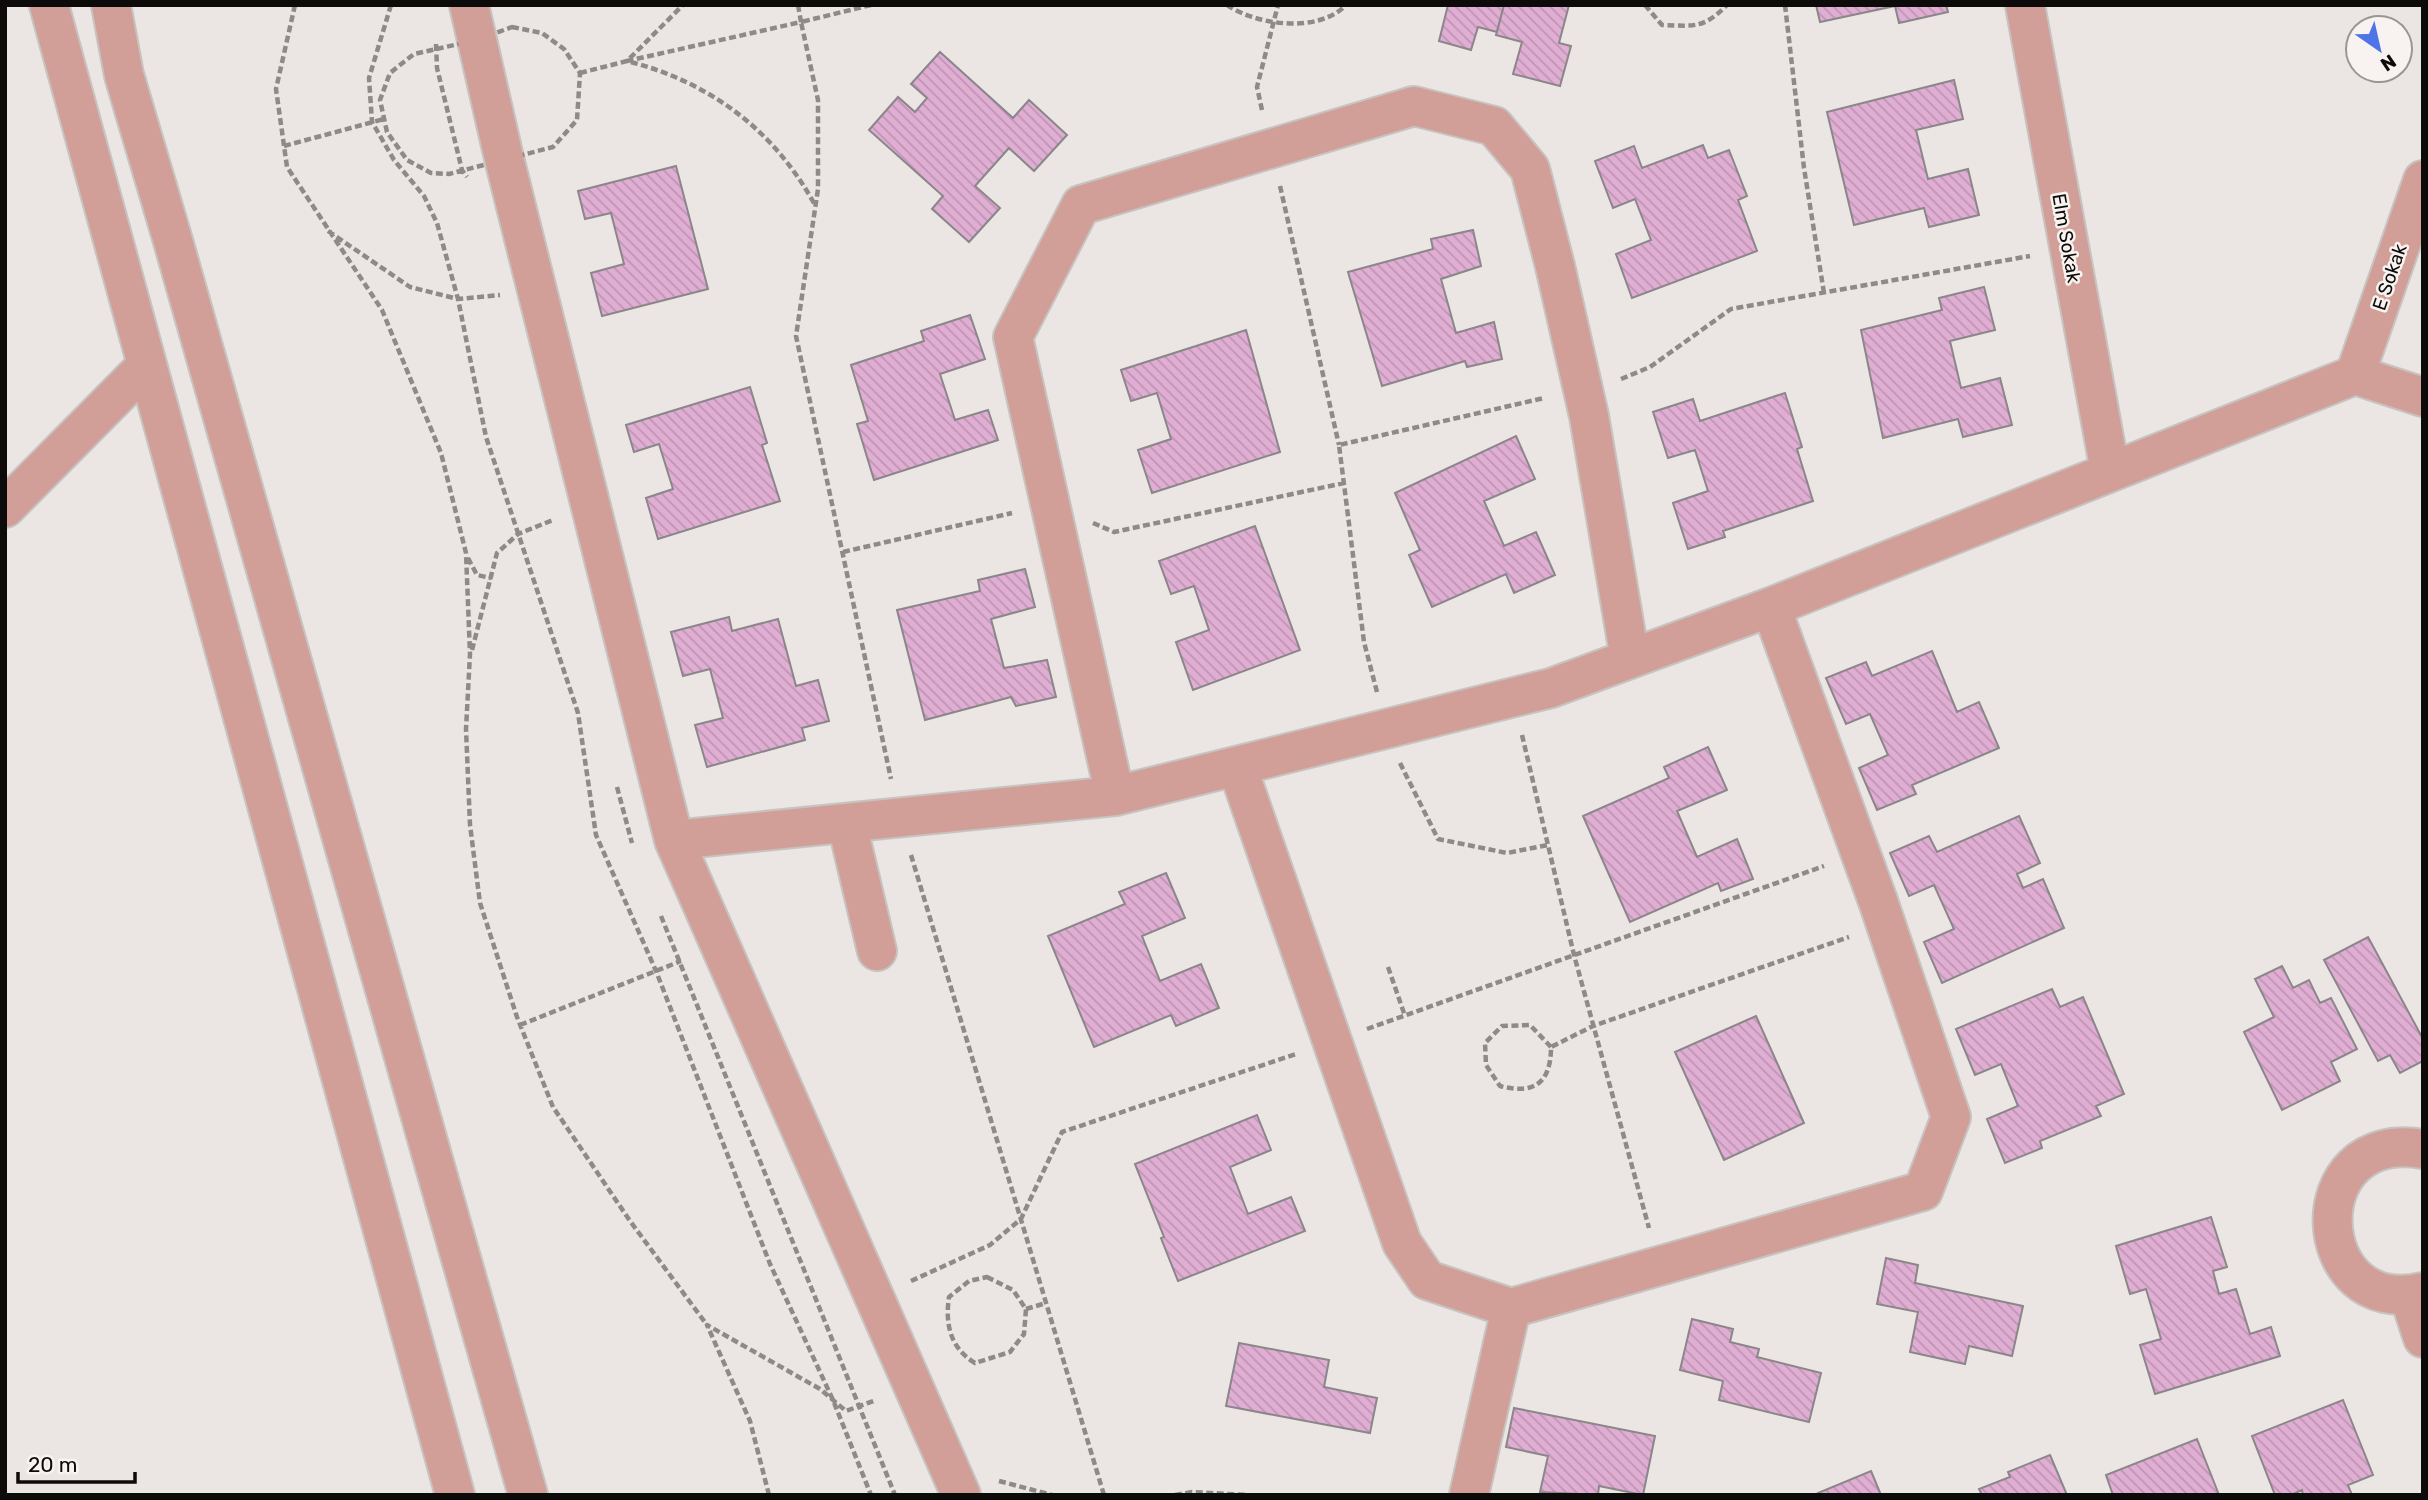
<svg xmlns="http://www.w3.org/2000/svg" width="2428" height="1500" font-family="Rubik,sans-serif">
<defs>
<pattern id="building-back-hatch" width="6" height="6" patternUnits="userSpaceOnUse" patternTransform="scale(1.75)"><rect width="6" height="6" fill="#e0aed3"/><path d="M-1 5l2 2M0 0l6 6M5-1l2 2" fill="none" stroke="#bf94b4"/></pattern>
</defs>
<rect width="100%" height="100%" fill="#ebe6e3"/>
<path fill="url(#building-back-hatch)" stroke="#8a8689" stroke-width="2" d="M1448,5H1504L1497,32L1478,27L1471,50L1439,41Z
M1504,5H1569L1559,43L1571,46L1560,86L1513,74L1522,42L1496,35Z
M1816,5H1946L1948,12L1899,23L1895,6L1820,22Z
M940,52L1013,118L1029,100L1067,135L1034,171L1009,148L975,186L1000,208L969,242L932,209L943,196L869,130L898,97L915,112L927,98L911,84Z
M1954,80L1963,119L1916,130L1928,179L1968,169L1979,215L1929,227L1924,208L1854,225L1827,112Z
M1703,145L1708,158L1729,150L1747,196L1738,200L1757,251L1632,298L1616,254L1651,240L1635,199L1613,208L1595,161L1634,146L1642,168Z
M676,166L708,289L602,316L591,273L624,264L611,213L585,219L578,191Z
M1473,230L1481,266L1441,279L1456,333L1494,322L1502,359L1467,367L1465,361L1382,386L1348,272L1433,249L1431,239Z
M1984,287L1995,330L1950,341L1961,388L2000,378L2012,425L1963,437L1958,419L1883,438L1861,330L1942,310L1939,298Z
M970,315L985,359L940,374L955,420L988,410L998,440L874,480L857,424L868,421L851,365L924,341L921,331Z
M1246,330L1280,452L1152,493L1138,450L1171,439L1157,393L1131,401L1121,370Z
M750,387L767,443L762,445L780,501L658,539L646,498L673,489L659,444L634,452L626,425Z
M1785,393L1802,447L1797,449L1813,501L1723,531L1725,537L1688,549L1673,503L1708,491L1695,450L1668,458L1653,412L1693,399L1700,421Z
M1516,436L1535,479L1484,501L1504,546L1536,532L1555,575L1514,593L1506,574L1432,607L1409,555L1420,550L1395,493Z
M1255,526L1300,650L1193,690L1176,642L1209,630L1194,586L1171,594L1159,561Z
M1025,569L1035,607L991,619L1004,668L1047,660L1056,697L1016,706L1011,697L925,720L897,610L980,591L978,580Z
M729,617L732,631L778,619L796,686L818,680L829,721L802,728L805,740L707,767L695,725L723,718L710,669L683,676L671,632Z
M1932,651L1957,712L1979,702L1999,748L1912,785L1916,794L1877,810L1859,768L1888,755L1870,714L1846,724L1826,678L1866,662L1872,676Z
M1708,747L1727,790L1677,811L1697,857L1737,839L1753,879L1721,891L1718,883L1630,922L1583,816L1669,778L1664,767Z
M2019,816L2040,863L2017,874L2023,888L2043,879L2064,928L1942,983L1924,942L1954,929L1934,885L1909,896L1890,853L1929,836L1937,852Z
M1166,873L1185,918L1142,936L1160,981L1201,964L1219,1008L1176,1026L1171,1015L1094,1047L1048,936L1125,904L1119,892Z
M2368,937L2423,1039V1061L2400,1073L2390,1055L2378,1061L2324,960Z
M2282,966L2293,988L2309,980L2320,1003L2331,998L2357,1049L2331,1062L2340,1081L2282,1110L2244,1032L2274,1017L2255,979Z
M2052,989L2060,1007L2083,997L2124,1094L2096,1106L2101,1116L2040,1141L2042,1148L2005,1163L1987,1119L2018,1106L2001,1064L1975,1075L1956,1029Z
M1756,1016L1804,1123L1724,1160L1675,1052Z
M1257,1115L1271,1150L1230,1167L1248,1214L1291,1197L1305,1231L1178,1281L1161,1238L1164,1237L1135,1164Z
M2211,1217L2227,1267L2213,1271L2219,1294L2236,1289L2250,1334L2271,1327L2280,1356L2155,1394L2140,1345L2161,1339L2146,1289L2130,1294L2116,1246Z
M1886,1258L1918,1265L1915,1283L2023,1306L2012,1356L1969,1346L1965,1364L1910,1352L1918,1312L1877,1304Z
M1692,1319L1733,1329L1730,1342L1759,1349L1757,1357L1821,1373L1809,1422L1719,1400L1723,1381L1680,1370Z
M1239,1343L1329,1360L1324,1387L1377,1398L1370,1433L1226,1406Z
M2343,1400L2373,1475L2348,1485L2352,1495H2303L2302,1490L2291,1495H2275L2252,1436Z
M1514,1408L1655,1436L1643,1495L1599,1486L1598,1495L1540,1492L1548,1456L1506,1447Z
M2197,1439L2219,1495H2113L2106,1475Z
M2050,1455L2067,1495H1982L1979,1489L2010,1477L2008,1472Z
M1871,1471L1881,1495H1819L1818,1493Z"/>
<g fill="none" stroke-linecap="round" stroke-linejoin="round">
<g stroke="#c7c3c0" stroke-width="42">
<path id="minor" d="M49,5L455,1495
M111,5L124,75L173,241L528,1495
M469,5L504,158L674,840L961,1495
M2025,5L2110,471
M2355,375L2423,180
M2355,375L2423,397
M5,508L147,365
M1237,766L1402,1243L1427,1280L1511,1308L1923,1191L1951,1117L1879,904L1771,607
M1115,796L1013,337L1081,205L1414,106L1494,126L1530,169L1555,266L1589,416L1630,659
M847,824L877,951
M674,840L1115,796L1551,688L1771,607L2355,375
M2423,1149C2298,1127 2307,1320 2423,1292
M2409,1295L2423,1338
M1469,1495L1511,1308"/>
</g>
<path stroke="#8e8a88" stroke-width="4.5" stroke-dasharray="7 3.5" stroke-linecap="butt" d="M295,5L276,89L287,167L382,310L441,453L466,553L470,654L466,729L470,825L480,903L517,1017L553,1107L630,1221L707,1325
M391,5L369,78L372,122L394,160L424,196L437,223L458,299L486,437L578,713L596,835L656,971L770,1264L833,1400L871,1495
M798,5L801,22L627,61C710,82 774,130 815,205
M871,5L801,22L818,100V189L796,336L891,779
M1227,5C1256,25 1318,34 1346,5
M1645,5L1662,25C1695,26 1703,29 1727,5
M1785,5L1804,168L1824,293
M512,27L542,33L564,49L580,73L577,120L553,147L449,174L431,173L407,160L387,132L380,100L390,73L414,54L477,40Z
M436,44L437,68L462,170L467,177
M580,73L627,61L683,5
M1262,110L1257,87L1278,5
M284,146L384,119
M1280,186L1339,445
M328,231L410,287L458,299L500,295
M1621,379L1650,367L1731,309L2030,256
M1093,523L1114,532L1344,483
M843,552L1012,513
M468,558L477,575L491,578
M472,650L497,553L518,534L553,520
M1377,692L1364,642L1339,445L1544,398
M1522,735L1574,955L1649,1228
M1400,763L1438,839L1507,853L1548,845
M617,787L632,843
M911,855L1104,1495
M661,916L895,1495
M1388,967L1405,1016
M520,1025L681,961
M1367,1029L1824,866
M1551,1047L1530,1025L1502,1026L1485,1043L1486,1065L1500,1086C1534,1095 1551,1083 1551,1047L1593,1026L1849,937
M987,1277L1013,1290L1026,1309L1024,1334L1010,1352L975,1363C950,1348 945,1324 949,1297L969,1281Z
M911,1281L990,1245L1021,1219L1062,1132L1296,1054
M1026,1309L1046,1303
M999,1481L1052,1495
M769,1495L750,1421L707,1325L820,1389L846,1411L876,1400
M1175,1495L1192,1492L1248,1495"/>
<use href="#minor" stroke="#d19f97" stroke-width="38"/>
</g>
<g text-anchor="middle" stroke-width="5" stroke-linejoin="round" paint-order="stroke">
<g font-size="19" fill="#0d0b0a" stroke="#f8f3f0">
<text transform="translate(2067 238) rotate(80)" y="7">Elm Sokak</text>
<text transform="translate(2389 277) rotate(-71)" y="7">E Sokak</text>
</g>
</g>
<rect width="2428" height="1500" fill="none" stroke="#0d0b0a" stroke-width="14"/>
<g transform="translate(2379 49) rotate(146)"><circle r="33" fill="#f8f3f0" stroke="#9a9694" stroke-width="2"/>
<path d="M0-5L12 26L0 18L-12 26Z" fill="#4e74e8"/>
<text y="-10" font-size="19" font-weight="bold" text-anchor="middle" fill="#0d0b0a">N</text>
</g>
<path d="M18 1472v10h117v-10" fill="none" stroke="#0d0b0a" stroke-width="3.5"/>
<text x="28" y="1472" font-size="21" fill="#0d0b0a" stroke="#f8f3f0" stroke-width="5" paint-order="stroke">20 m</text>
</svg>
